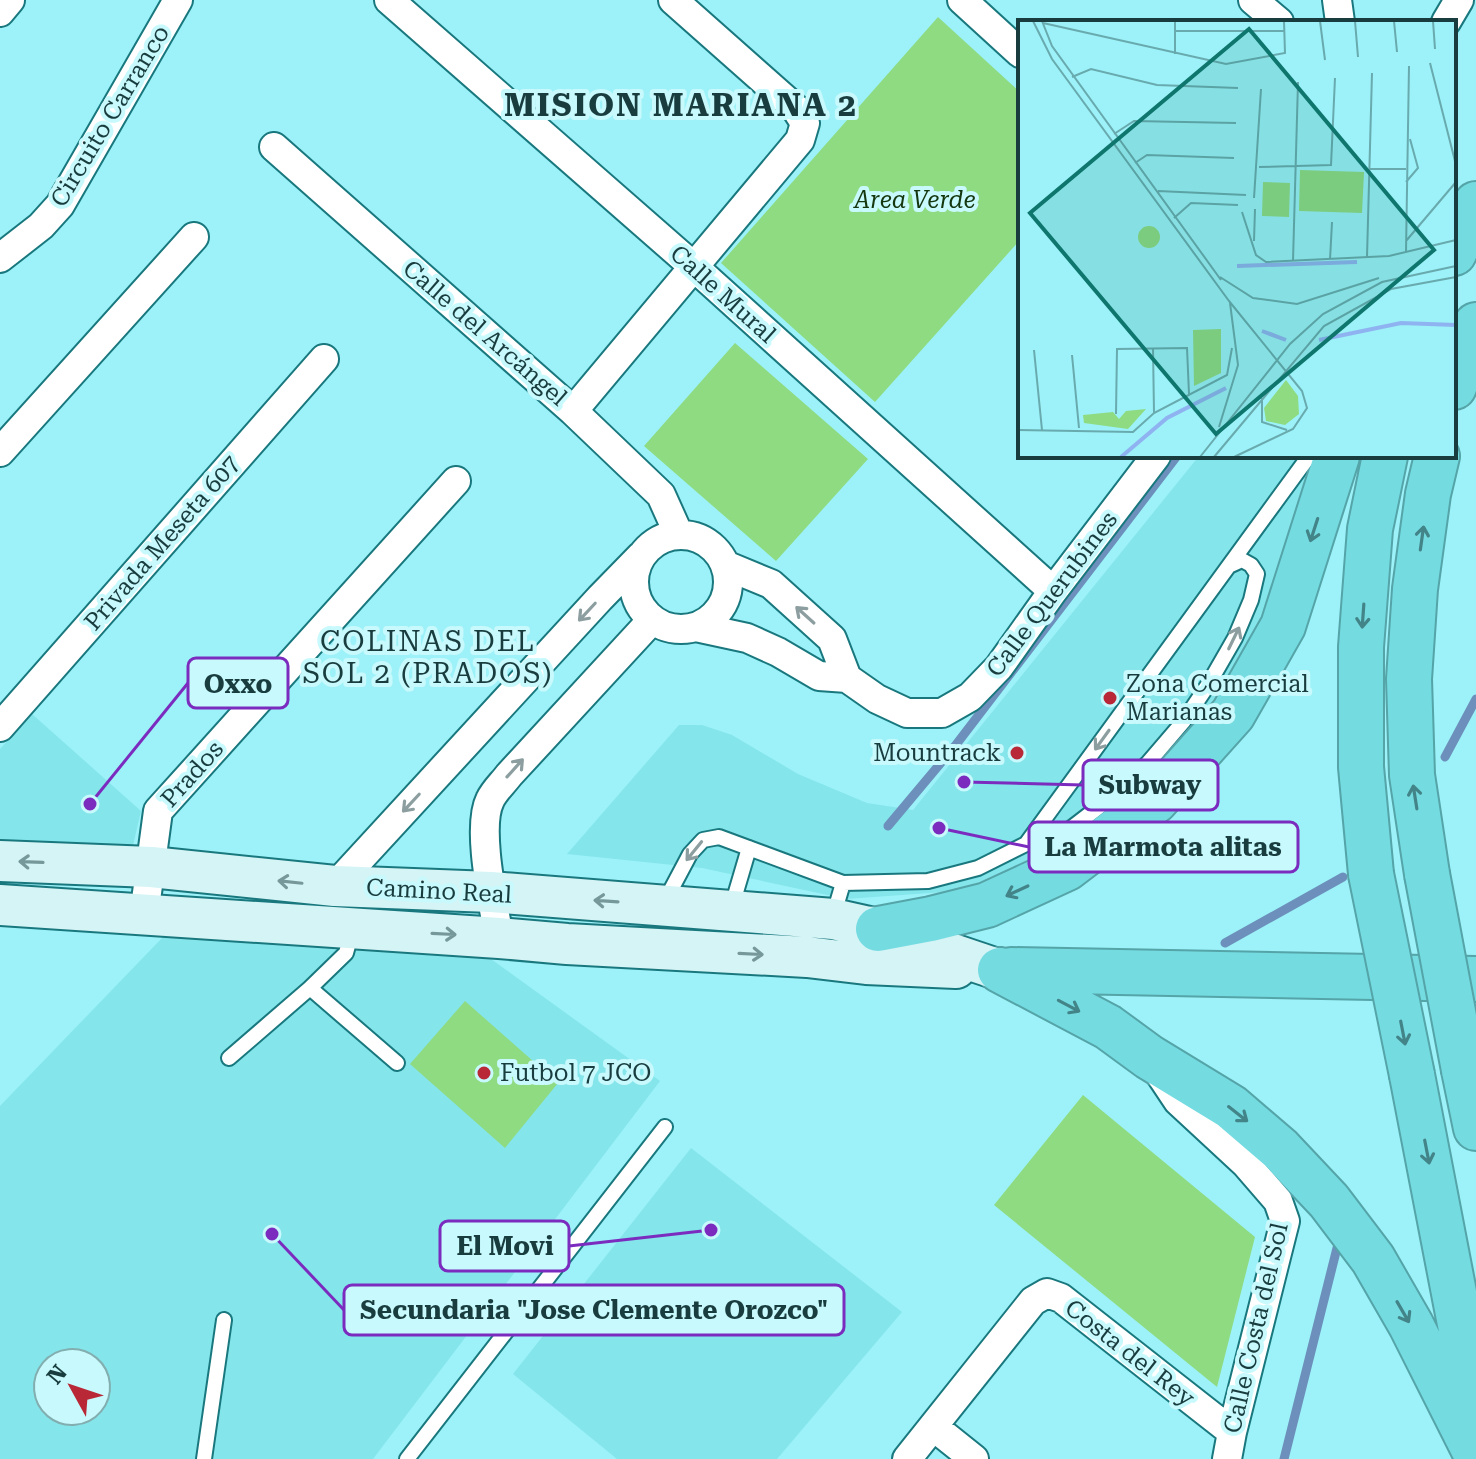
<svg xmlns="http://www.w3.org/2000/svg" width="1476" height="1459" font-family="'Roboto Serif',serif">
<rect width="100%" height="100%" fill="#9cf2f8"/>
<path fill="#84e5eb" fill-rule="evenodd" d="M1199,456H1311L1289,538L1266,608L1237,671L1175,752L1127,806L1023,868L972,890L846,899L702,868L567,854L679,725H702L732,735L798,774L867,803L913,810Z
M32,714L141,811L131,854L0,846V749Z
M164,936L484,954L660,1081L373,1459H0V1106ZM48,1363H96V1411H48Z
M691,1148L902,1312L777,1459H617L513,1374Z"/>
<path fill="#8fdb82" d="M938,17L1020,92V240L875,402L721,263Z
M735,343L868,459L776,561L644,446Z
M465,1001L558,1083L505,1148L410,1064Z
M1083,1095L1255,1237L1217,1387L994,1205Z"/>
<g fill="none" stroke-linecap="round" stroke-linejoin="round">
<path stroke="#6c90bb" stroke-width="9" d="M1445,757L1476,699
M888,826L955,746L1177,456
M1225,943L1343,877
M1284,1459L1338,1244"/>
<g stroke="#19787e" stroke-width="18">
<path id="lane" d="M1026,844L1309,456
M664,903L690,854L703,840L719,837L843,883
M731,909L749,848
M833,917L843,883L928,881L978,868L1026,844L1065,833L1104,803L1147,764L1183,722L1208,685L1235,638L1251,600L1257,574L1251,565L1242,560L1231,565
M352,931L346,953L310,988L397,1063
M229,1058L310,988
M204,1459L224,1320
M407,1459L665,1127"/>
</g>
<g stroke="#19787e" stroke-width="32">
<path id="street" d="M389,0L694,267L1053,591
M962,0L1020,53
M1253,0L1279,22
M1337,0L1340,22
M0,12L10,0
M1446,22L1459,0
M274,147L573,411L661,495L679,535
M0,258L41,226L60,205L178,0
M573,411L800,140L805,123L796,109L673,0
M0,452L194,237
M634 582a47 47 0 1 1 94 0a47 47 0 1 1-94 0Z
M725,565L771,584L832,639L847,678
M696,627L747,638L778,652L819,676L847,678L877,699L907,713H942L970,697L999,667L1053,591L1156,456
M0,727L324,359
M335,886L600,598L641,556
M144,915L158,811L456,481
M499,938C494,906 476,828 490,800C494,791 503,783 509,775L652,620
M1158,1071L1178,1101L1246,1164L1278,1201L1285,1221L1232,1432L1227,1459
M934,1427L974,1459
M907,1459L1033,1301L1047,1293L1061,1298L1232,1432"/>
</g>
<g stroke="#19787e" stroke-width="44">
<path id="secondary" d="M0,861L151,867L335,886L491,892L833,919L878,929L1000,970
M0,905L499,938L567,944L807,957L866,964L956,968"/>
</g>
<g stroke="#54a4a8" stroke-width="48">
<path id="highway" d="M1454,253L1476,204
M1454,387L1476,325
M1371,874L1361,767V647L1370,529L1385,456
M1427,874L1412,775L1409,679L1415,589L1428,494L1437,456
M878,929L931,919L987,905L1067,868L1155,801L1233,714L1283,626L1337,456
M1000,970L1108,1027L1149,1057L1231,1107L1280,1149L1329,1201L1373,1259L1411,1325L1476,1454
M1011,970L1476,979
M1464,1070L1476,1128
M1412,1075L1476,1407"/>
</g>
<use href="#lane" stroke="#fff" stroke-width="14"/>
<use href="#street" stroke="#fff" stroke-width="28"/>
<use href="#secondary" stroke="#d5f4f6" stroke-width="40"/>
<use href="#highway" stroke="#74dbe1" stroke-width="44"/>
<g stroke="#54a4a8" stroke-width="48" stroke-linecap="butt">
<path id="highway-bridge" d="M1371,874L1412,1075
M1427,874L1464,1070"/>
</g>
<use href="#highway-bridge" stroke="#74dbe1" stroke-width="44"/>
</g>
<defs><path id="oneway-shaft" d="M-6 0H5M1.5-3L5.5 0L1.5 3" fill="none" stroke-width="1.6" stroke-linecap="round" stroke-linejoin="round" transform="scale(2)"/></defs>
<g stroke="#428488">
<use href="#oneway-shaft" transform="translate(1314 530) rotate(108)"/>
<use href="#oneway-shaft" transform="translate(1422 538) rotate(-82)"/>
<use href="#oneway-shaft" transform="translate(1363 616) rotate(94)"/>
<use href="#oneway-shaft" transform="translate(1415 797) rotate(-99)"/>
<use href="#oneway-shaft" transform="translate(1017 891) rotate(155)"/>
<use href="#oneway-shaft" transform="translate(1069 1006) rotate(28)"/>
<use href="#oneway-shaft" transform="translate(1403 1033) rotate(79)"/>
<use href="#oneway-shaft" transform="translate(1238 1114) rotate(38)"/>
<use href="#oneway-shaft" transform="translate(1427 1152) rotate(79)"/>
<use href="#oneway-shaft" transform="translate(1403 1312) rotate(60)"/>
</g>
<g stroke="#8c9e9f">
<use href="#oneway-shaft" transform="translate(587 612) rotate(133)"/>
<use href="#oneway-shaft" transform="translate(805 615) rotate(-138)"/>
<use href="#oneway-shaft" transform="translate(1234 638) rotate(-64)"/>
<use href="#oneway-shaft" transform="translate(1102 740) rotate(126)"/>
<use href="#oneway-shaft" transform="translate(515 768) rotate(-48)"/>
<use href="#oneway-shaft" transform="translate(411 803) rotate(133)"/>
<use href="#oneway-shaft" transform="translate(694 851) rotate(129)"/>
</g>
<g stroke="#77989a">
<use href="#oneway-shaft" transform="translate(31 862) rotate(-178)"/>
<use href="#oneway-shaft" transform="translate(290 882) rotate(-174)"/>
<use href="#oneway-shaft" transform="translate(606 901) rotate(-176)"/>
<use href="#oneway-shaft" transform="translate(444 934) rotate(3)"/>
<use href="#oneway-shaft" transform="translate(751 954) rotate(3)"/>
</g>
<g fill="#b92837" stroke="#c8f9fc" stroke-width="3">
<circle cx="1110" cy="698" r="8"/>
<circle cx="1017" cy="753" r="8"/>
<circle cx="484" cy="1073" r="8"/>
</g>
<g text-anchor="middle" stroke-width="8" stroke-linejoin="round" paint-order="stroke">
<g font-size="24" fill="#193d3f" stroke="#c8f9fc">
<text transform="translate(110 116) rotate(-59)" y="8">Circuito Carranco</text>
<text transform="translate(723 294) rotate(42)" y="8">Calle Mural</text>
<text transform="translate(485 333) rotate(41)" y="8">Calle del Arcángel</text>
<text transform="translate(162 543) rotate(-49)" y="8">Privada Meseta 607</text>
<text transform="translate(1052 594) rotate(-53)" y="8">Calle Querubines</text>
<text transform="translate(192 774) rotate(-48)" y="8">Prados</text>
<text transform="translate(439 891) rotate(3)" y="8">Camino Real</text>
<text transform="translate(1256 1328) rotate(-77)" y="8">Calle Costa del Sol</text>
<text transform="translate(1130 1353) rotate(38)" y="8">Costa del Rey</text>
</g>
<g font-size="24" font-style="italic" fill="#14370f" stroke="#c8f9fc">
<text x="915" y="208">Area Verde</text>
</g>
<g font-size="24" fill="#193d3f" stroke="#c8f9fc" text-anchor="start">
<text x="1126" y="692">Zona Comercial<tspan x="1126" dy="28">Marianas</tspan></text>
<text x="1001" y="761" text-anchor="end">Mountrack</text>
<text x="500" y="1081">Futbol 7 JCO</text>
</g>
<g font-size="28" letter-spacing="2" fill="#193d3f" stroke="#c8f9fc">
<text x="428" y="651">COLINAS DEL<tspan x="428" dy="32">SOL 2 (PRADOS)</tspan></text>
</g>
<g font-size="32" font-weight="bold" letter-spacing="2" fill="#193d3f" stroke="#c8f9fc">
<text x="681" y="116">MISION MARIANA 2</text>
</g>
</g>
<g transform="translate(1018 20)">
<rect width="438" height="438" fill="#9cf2f8"/>
<path d="M282,150L346,152L344,193L281,191ZM245,162L272,163L271,197L244,196ZM120 217a11 11 0 1 1 22 0a11 11 0 1 1-22 0ZM203,309V353L176,366L175,310ZM268,360L280,376L281,394L267,405L248,401L246,388ZM128,389L110,409L66,403L65,395L95,392L101,399L108,391Z" fill="#8fdb82"/>
<path fill="none" stroke="#8fb3f0" stroke-width="4" d="M219,246L339,242M244,311L268,320M301,320L383,303L438,305M103,437L149,398L208,368"/>
<path fill="none" stroke="#68aaae" stroke-width="2" d="M15,1L34,39L211,281M24,1L34,26L203,260M302,1L307,40M337,1L340,37M376,1L379,32M415,1L417,29M25,3L208,44L267,33L266,1M157,11H267M157,34V1M412,43L438,145M54,57L73,49L139,65L220,68M96,114L116,101L218,103M117,143L129,135L216,138M241,147L313,145L317,58M352,149H388M388,162L400,148L392,119M140,171L228,175M236,178L243,69M224,192L238,235L248,242L371,236L438,220M156,198L173,183L220,185M236,221L237,189M388,221L438,162M388,232L391,46M349,237L354,53M312,240L314,202M275,241L280,62M202,257L235,278L279,284L361,258M211,281L284,371L289,388L275,409L216,437M135,328L136,393M16,330L24,410M54,335L61,408M244,378V402L269,410M98,394L99,329L169,328L171,374M201,407L220,345L212,283M0,410L115,412L136,393L209,355L214,328M182,437L272,324L305,294L364,262L438,246M196,437L306,306L373,269L438,257"/>
<path fill="#0f766e" fill-opacity="0.15" stroke="#0f766e" stroke-width="4" d="M231,9L416,230L198,414L12,193Z"/>
<rect width="438" height="438" fill="none" stroke="#193d3f" stroke-width="4"/>
</g>
<path fill="none" stroke="#7b2cbf" stroke-width="3" d="M90 804L188 683M964 782L1083 785M939 828L1029 847M711 1230L569 1246M272 1234L344 1310"/>
<g fill="#7b2cbf" stroke="#c8f9fc" stroke-width="3">
<circle cx="90" cy="804" r="8"/>
<circle cx="964" cy="782" r="8"/>
<circle cx="939" cy="828" r="8"/>
<circle cx="711" cy="1230" r="8"/>
<circle cx="272" cy="1234" r="8"/>
</g>
<g fill="#c8f9fc" stroke="#7b2cbf" stroke-width="3">
<rect x="188" y="658" width="100" height="50" rx="8"/>
<rect x="1083" y="760" width="135" height="50" rx="8"/>
<rect x="1029" y="822" width="269" height="50" rx="8"/>
<rect x="440" y="1221" width="129" height="50" rx="8"/>
<rect x="344" y="1285" width="500" height="50" rx="8"/>
</g>
<g font-size="26" text-anchor="middle" font-weight="bold" fill="#193d3f">
<text x="238" y="693">Oxxo</text>
<text x="1150" y="794">Subway</text>
<text x="1163" y="856">La Marmota alitas</text>
<text x="505" y="1255">El Movi</text>
<text x="594" y="1319">Secundaria "Jose Clemente Orozco"</text>
</g>
<g transform="translate(72 1387) rotate(310)"><circle r="38" fill="#c8f9fc" stroke="#82aeb0" stroke-width="2"/>
<path d="M0-6L14 30L0 20L-14 30Z" fill="#b92837"/>
<text y="-12" font-size="22" font-weight="bold" text-anchor="middle" fill="#193d3f">N</text>
</g>
</svg>
